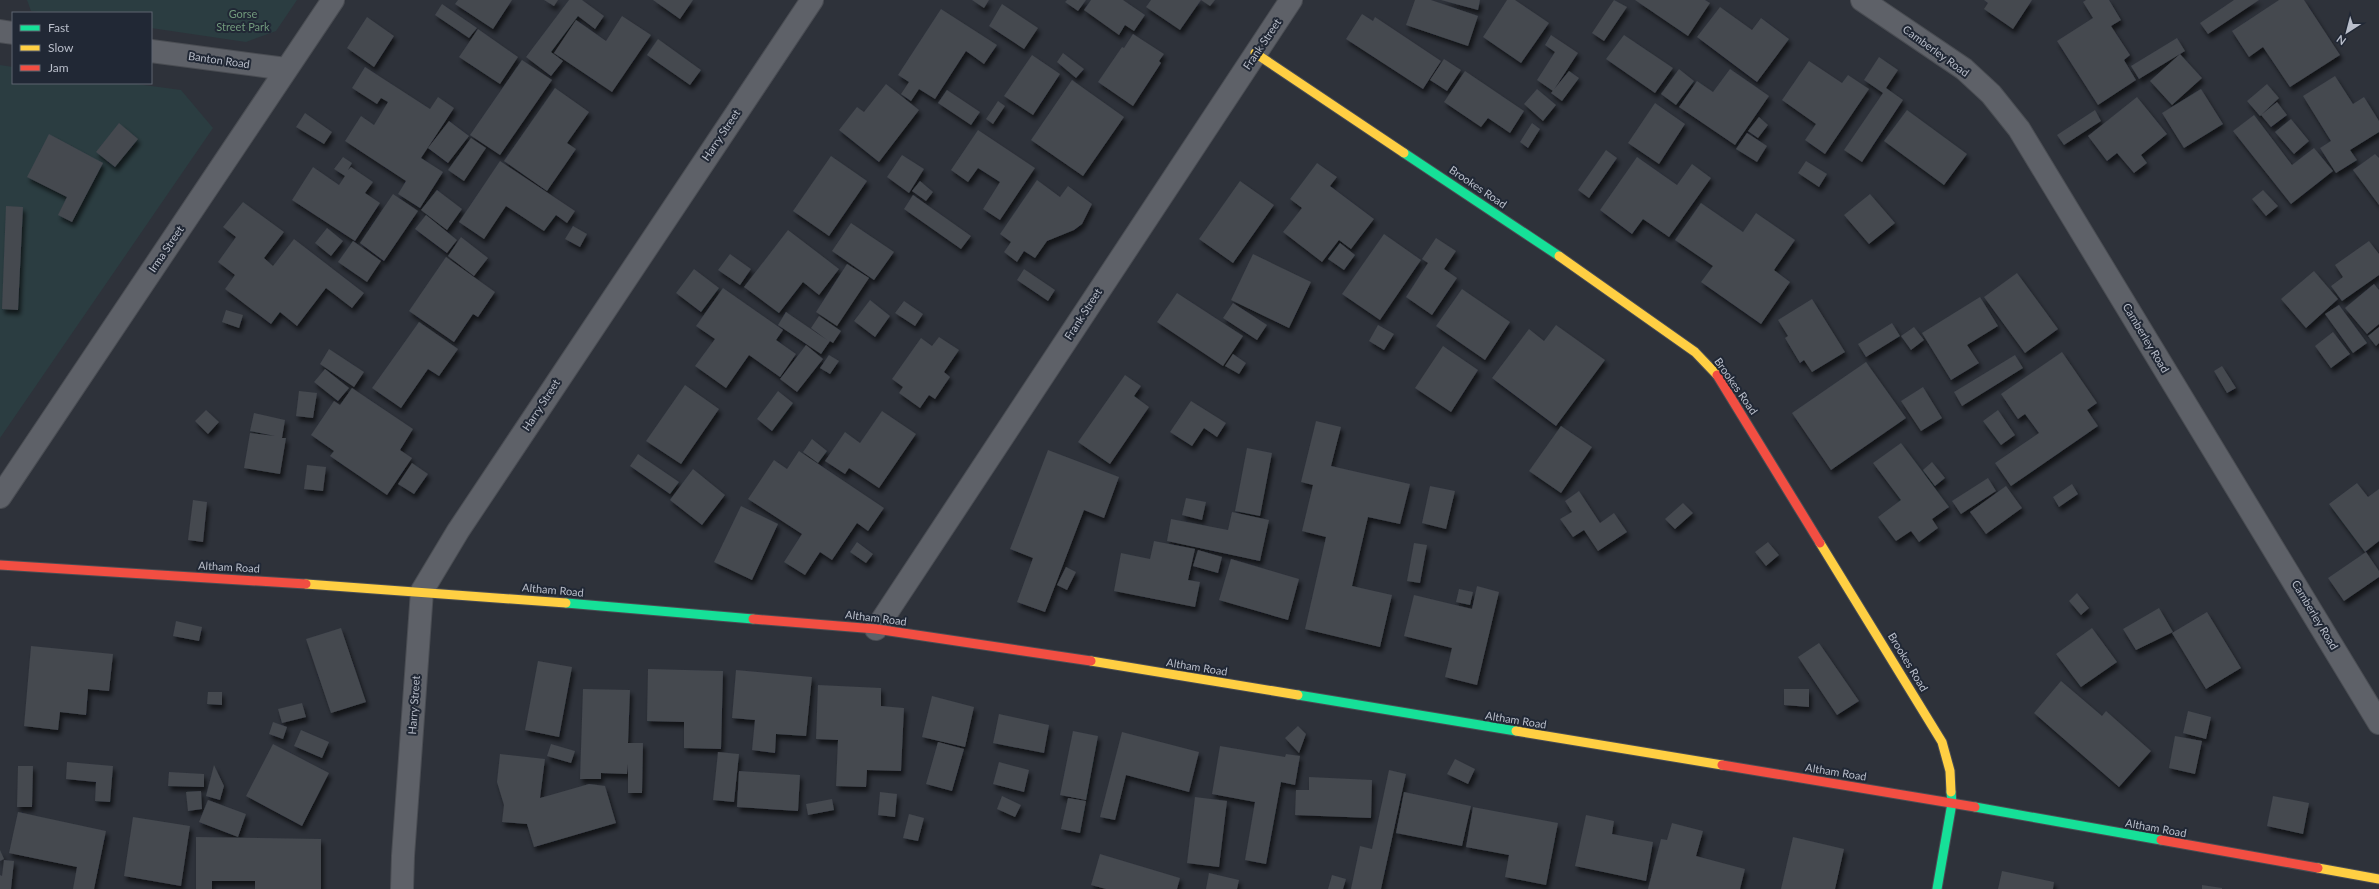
<svg xmlns="http://www.w3.org/2000/svg" width="2379" height="889" font-family="Lato,sans-serif">
<defs>
<filter id="shadow"><feDropShadow dx="2.5" dy="4.5" stdDeviation="2" flood-color="#0009"/></filter>
</defs>
<rect width="100%" height="100%" fill="#2e323a"/>
<path fill="#2b3d41" d="M27,0H297L276,31L246,42L151,28V13H43L31,11Z
M0,65L13,67V83H129L181,90L213,128L0,438Z"/>
<path fill="#44484f" filter="url(#shadow)" d="M458,0H512L493,29L455,4Z
M544,0H558L554,6Z
M569,0H582L604,16L595,29L578,16L551,52L563,61L551,76L526,57Z
M653,0H693L680,19Z
M972,0H989L984,8Z
M1067,0H1086L1078,11L1065,2Z
M1091,0H1123L1145,15L1134,31L1125,25L1119,35L1084,10Z
M1151,0H1201L1180,30L1146,7Z
M1201,0H1215L1210,6Z
M1415,0H1431L1478,16L1468,46L1406,25Z
M1441,0H1480L1478,10Z
M1507,0H1515L1549,23L1521,63L1483,37Z
M1614,0L1627,7L1604,41L1592,33Z
M1635,0H1705L1710,3L1688,36Z
M1984,0H2032L2013,29L1984,9L1988,3Z
M2086,0H2109L2121,20L2111,26L2130,55L2124,60L2136,80L2098,105L2057,41L2093,18L2083,2Z
M2234,0H2259L2208,34L2200,23Z
M2279,0H2304L2340,55L2290,87L2263,47L2249,57L2232,31Z
M442,4L477,28L469,38L435,15Z
M1002,4L1038,28L1024,49L989,26Z
M1720,7L1752,30L1761,18L1789,39L1757,82L1697,37Z
M941,9L997,45L984,64L966,51L935,99L919,89L911,101L901,94L909,82L898,75Z
M1362,14L1373,21L1375,17L1441,61L1423,89L1346,39Z
M622,16L651,35L612,92L554,53L576,20L606,41Z
M367,17L394,36L374,67L347,48Z
M478,29L518,57L500,84L459,57Z
M1133,34L1164,54L1159,61L1161,63L1133,106L1098,82L1122,47L1124,48Z
M1551,35L1578,53L1553,91L1537,80L1555,52L1545,45Z
M1624,35L1673,68L1655,93L1606,59Z
M2177,38L2185,51L2180,54L2202,78L2172,105L2150,81L2180,54L2139,79L2131,66Z
M658,39L701,70L690,85L647,55Z
M1063,53L1084,69L1076,78L1057,62Z
M1032,55L1060,74L1033,115L1004,96Z
M1879,57L1898,70L1886,88L1903,100L1862,162L1844,150L1883,93L1864,80Z
M1444,59L1461,70L1447,91L1430,80Z
M522,60L552,80L500,155L470,135Z
M1809,61L1842,83L1848,75L1869,89L1825,154L1805,140L1816,124L1782,100Z
M365,67L430,109L438,97L454,108L421,158L443,172L420,208L398,194L406,181L345,141L361,116L374,125L388,102L381,98L377,104L352,88Z
M1679,69L1694,81L1676,105L1661,94Z
M1730,69L1769,96L1735,145L1679,107L1697,81L1713,92Z
M1465,71L1524,111L1510,133L1488,118L1481,127L1444,102Z
M1569,71L1579,78L1562,101L1551,93Z
M2335,76L2353,104L2364,97L2379,121V132L2350,150L2357,160L2336,173L2320,148L2331,141L2303,96Z
M1072,80L1124,117L1083,176L1031,140Z
M886,84L919,110L879,162L839,130L857,107L864,112Z
M2267,84L2279,98L2260,116L2247,101Z
M555,88L589,112L567,143L576,149L547,191L504,161Z
M1537,89L1556,105L1543,121L1524,104Z
M2201,89L2223,124L2184,148L2162,113Z
M947,90L980,112L971,125L938,103Z
M2137,97L2167,134L2141,155L2147,163L2134,173L2117,153L2107,161L2088,136Z
M998,101L1005,106L993,124L986,119Z
M2277,102L2287,115L2271,127L2261,115Z
M1655,103L1685,124L1659,164L1628,143Z
M1907,110L1967,154L1944,185L1884,141Z
M2095,110L2101,121L2064,145L2057,135Z
M305,113L332,132L324,144L296,127Z
M2254,115L2292,165L2314,148L2333,171L2291,204L2233,131Z
M1759,117L1768,125L1758,138L1748,131Z
M2291,119L2309,141L2294,154L2275,132Z
M449,121L469,136L448,163L428,148Z
M119,123L138,139L115,167L96,152Z
M1532,123L1540,129L1528,148L1520,142Z
M978,130L1035,168L1000,220L983,209L1000,182L978,168L968,182L951,170Z
M1747,133L1767,146L1757,162L1736,149Z
M49,134L103,163L72,222L58,215L67,197L27,177Z
M471,138L486,148L464,181L448,170Z
M1606,150L1617,158L1589,198L1578,190Z
M2375,154L2379,158V205L2353,170Z
M902,155L924,169L909,193L887,177Z
M831,156L867,181L829,236L793,211Z
M343,157L352,163L348,170L351,167L373,182L365,193L380,203L355,241L292,200L313,167L339,185L345,176L334,169Z
M1637,157L1677,185L1692,164L1711,178L1669,237L1643,219L1632,234L1600,210Z
M500,161L575,211L567,223L556,215L544,231L506,206L484,239L459,222Z
M1806,161L1827,174L1819,187L1798,173Z
M1317,163L1337,177L1330,186L1374,219L1351,249L1339,240L1322,262L1283,232L1302,208L1290,199Z
M1037,180L1060,197L1068,186L1092,204L1082,224L1074,230L1047,241L1035,258L1024,251L1017,262L1004,252L1011,242L1000,234Z
M920,181L933,192L926,201L912,191Z
M1240,181L1274,205L1233,263L1199,239Z
M437,190L462,209L447,230L421,210Z
M2263,190L2278,206L2266,216L2252,199Z
M393,194L418,211L384,261L360,243Z
M1870,194L1895,223L1869,244L1844,215Z
M913,195L971,236L961,249L904,209Z
M243,202L284,232L264,258L273,266L294,239L364,293L352,308L326,288L297,326L280,312L271,324L225,289L235,275L218,262L236,237L223,227Z
M1701,203L1743,232L1756,213L1795,240L1774,270L1790,282L1761,324L1701,282L1713,266L1675,240Z
M6,206L23,207L18,310L2,309Z
M426,215L457,240L447,253L415,229Z
M851,223L894,252L874,280L832,251Z
M573,226L587,234L580,247L565,239Z
M327,228L343,241L331,256L315,243Z
M788,230L839,269L819,295L803,282L779,313L744,287Z
M1384,234L1421,260L1380,320L1342,294Z
M461,237L488,258L474,276L448,256Z
M1436,238L1456,251L1444,269L1457,278L1432,315L1406,297L1428,263L1422,259Z
M353,241L381,261L367,282L338,262Z
M2369,241L2379,254V275L2342,301L2331,286L2343,277L2335,265Z
M1340,243L1355,255L1344,270L1328,259Z
M730,254L751,269L740,285L718,270Z
M1253,254L1311,282L1289,328L1231,300Z
M446,257L495,292L478,317L473,314L454,342L409,311Z
M847,264L869,278L837,326L816,312Z
M694,269L719,288L701,312L676,293Z
M1024,269L1055,290L1048,301L1017,280Z
M2314,271L2338,299L2306,328L2281,299Z
M2017,273L2058,329L2025,353L1984,297Z
M2374,284L2379,290V324L2367,334L2345,308Z
M723,288L783,330L776,340L796,354L780,377L749,355L726,388L695,366L715,339L696,326Z
M1462,289L1510,322L1485,360L1436,326Z
M1177,293L1243,336L1223,366L1157,322Z
M1980,297L1998,326L1967,345L1979,363L1951,380L1922,333Z
M1812,299L1845,352L1812,372L1804,360L1800,363L1785,338L1788,336L1778,320Z
M870,300L890,316L875,337L854,321Z
M904,301L923,314L915,326L895,313Z
M1233,303L1267,325L1257,340L1223,318Z
M2339,305L2367,343L2353,353L2325,314Z
M226,310L243,315L239,328L222,322Z
M786,312L827,340L811,328L819,316L841,331L833,343L830,341L821,354L778,325Z
M419,322L458,349L439,376L428,369L401,408L372,388Z
M1892,323L1900,336L1866,357L1858,344Z
M1378,325L1394,334L1384,350L1369,341Z
M1556,325L1605,360L1556,426L1492,378L1529,329L1544,341Z
M1914,327L1924,340L1911,350L1901,336Z
M2379,327V343L2376,346L2368,336Z
M2333,332L2350,354L2331,368L2315,346Z
M939,337L959,350L944,372L950,377L935,399L929,395L920,408L899,393L903,387L892,379L921,338L932,346Z
M806,345L823,359L797,392L780,379Z
M1443,346L1478,370L1451,412L1415,388Z
M329,349L364,372L354,387L320,364Z
M2062,352L2097,403L2087,410L2098,426L2011,486L1995,463L2039,433L2025,414L2018,419L2001,394Z
M1233,354L1246,363L1239,374L1225,366Z
M829,355L839,361L830,374L820,368Z
M2015,355L2023,368L1962,406L1954,392Z
M1866,362L1906,418L1831,470L1792,413Z
M2222,366L2236,388L2227,393L2214,371Z
M325,369L349,388L338,401L314,382Z
M1125,375L1141,386L1134,396L1149,407L1110,464L1078,442Z
M685,385L719,409L681,464L646,441Z
M1923,387L1942,418L1921,431L1901,401Z
M352,388L413,429L400,450L412,458L387,495L330,456L334,451L311,435L334,401L340,405Z
M299,391L317,393L313,418L296,416Z
M778,391L793,403L772,431L757,419Z
M1191,401L1226,423L1217,437L1204,428L1192,446L1170,432Z
M206,410L219,422L208,434L195,421Z
M1998,410L2015,435L2001,445L1983,421Z
M882,411L916,434L879,488L849,468L845,474L825,461L845,432L860,443Z
M254,413L285,420L282,438H286L280,474L244,468L250,433L275,436L250,431Z
M1316,421L1341,427L1331,466L1410,484L1400,524L1368,517L1352,586L1392,595L1380,647L1305,629L1326,537L1302,531L1313,485L1301,482Z
M1561,426L1592,447L1561,493L1529,471Z
M812,439L827,451L818,463L803,452Z
M1901,443L1949,507L1932,519L1938,528L1919,542L1911,531L1896,541L1878,517L1901,500L1873,463Z
M1247,448L1272,453L1260,516L1235,511Z
M1048,450L1119,477L1104,518L1084,510L1045,612L1017,602L1033,558L1010,549Z
M799,451L884,508L868,531L857,523L832,560L820,552L805,575L784,562L802,534L748,499L774,460L787,469Z
M638,454L679,482L670,494L630,466Z
M1932,462L1945,478L1935,486L1923,470Z
M412,463L428,474L414,494L398,484Z
M307,465L326,467L323,491L304,489Z
M693,469L725,495L702,525L670,500Z
M1988,478L1996,491L1961,514L1952,501Z
M2357,483L2368,497L2379,489V541L2365,552L2329,504Z
M2072,484L2078,494L2059,507L2053,497Z
M1430,486L1455,491L1446,529L1422,523Z
M2006,486L2022,508L1986,534L1970,512Z
M1579,491L1600,523L1614,513L1627,532L1598,551L1584,530L1573,537L1560,519L1572,512L1565,501Z
M1186,498L1206,502L1202,520L1182,515Z
M193,500L207,502L203,542L188,540Z
M1683,503L1693,513L1675,529L1665,519Z
M741,506L778,524L752,580L714,562Z
M1232,512L1269,520L1260,561L1167,541L1171,519L1228,530Z
M1154,541L1195,549L1188,580L1200,582L1195,607L1114,591L1121,553L1150,559Z
M857,542L873,554L866,563L850,552Z
M1768,542L1779,555L1766,566L1755,552Z
M1414,543L1427,545L1420,583L1407,581Z
M1198,550L1222,557L1218,573L1193,566Z
M2366,552L2379,571V577L2344,601L2328,578Z
M1231,559L1299,579L1288,620L1219,600Z
M1066,567L1076,572L1067,590L1057,585Z
M1477,586L1499,592L1477,685L1445,677L1452,648L1404,636L1414,595L1472,609Z
M1459,589L1473,592L1470,605L1456,602Z
M2077,593L2089,608L2081,615L2069,601Z
M2159,608L2173,632L2136,650L2123,629Z
M2207,612L2241,668L2206,689L2172,633Z
M176,621L202,627L199,641L173,636Z
M341,628L366,702L331,713L306,639Z
M2092,628L2117,662L2081,687L2056,654Z
M1819,643L1859,701L1837,715L1798,657Z
M31,646L113,654L109,691L88,689L86,715L60,712L58,730L24,726Z
M538,661L572,667L559,737L525,730Z
M648,669L723,671L721,749L684,748V722L647,721Z
M736,670L812,677L806,736L776,734L775,753L752,750L755,720L732,718Z
M2061,681L2102,716L2106,711L2151,751L2119,787L2034,713Z
M818,685L881,688V706L904,708L901,771L867,770L866,787L836,786L838,740L816,739Z
M583,689L630,690L628,743H643L642,793H628V764L627,774L601,773V779H580Z
M1784,689H1809V707L1784,705Z
M208,692H222V705L207,704Z
M932,696L974,707L965,747L922,737Z
M302,703L306,717L282,723L278,709Z
M2188,711L2211,717L2206,739L2183,733Z
M999,714L1049,725L1044,753L993,743Z
M273,722L287,727L283,739L269,734Z
M1298,726L1306,734L1299,753L1285,738Z
M301,730L329,742L322,758L294,746Z
M1073,731L1098,736L1086,800L1060,795Z
M1122,732L1199,752L1189,792L1126,775L1115,820L1100,817Z
M2175,736L2202,741L2195,774L2169,768Z
M938,742L964,749L952,791L926,784Z
M273,744L329,773L302,826L246,796Z
M551,744L575,751L571,763L547,756Z
M1220,746L1285,757L1286,754L1300,756L1295,785L1281,782L1266,864L1245,860L1255,802L1212,794Z
M718,752L739,754L734,802L713,800Z
M500,754L545,759L540,798L589,784L605,786L616,823L534,847L527,824L502,822L504,805L497,782Z
M1455,759L1475,769L1468,784L1447,774Z
M67,762L113,766L110,802L95,801L96,782L66,779Z
M999,762L1029,770L1024,792L993,784Z
M214,765L224,786L220,800L206,796Z
M18,766H33L32,807H17Z
M1389,770L1406,774L1381,889H1351L1360,846L1372,849Z
M739,771L800,775L798,811L737,807Z
M169,772L204,774V787L168,786Z
M1309,777L1372,780L1371,818L1295,815L1296,790H1309Z
M201,791L202,809L188,811L186,792Z
M880,792L897,794L895,817L878,815Z
M1404,792L1471,806L1462,846L1396,833Z
M1002,796L1021,805L1015,817L997,809Z
M2273,796L2309,803L2303,834L2267,826Z
M1195,797L1227,801L1219,867L1187,863Z
M1068,798L1086,801L1080,833L1061,829Z
M832,799L834,810L808,815L806,804Z
M208,800L246,814L238,837L199,822Z
M1473,807L1558,823L1546,885L1505,877L1509,855L1466,847Z
M18,812L106,831L94,889H73L77,867L9,853Z
M909,814L924,818L918,841L903,838Z
M1586,815L1614,821L1612,834L1653,842L1646,881L1575,866Z
M133,817L190,826L181,886L124,876Z
M1672,823L1703,831L1696,856L1745,869L1740,889H1648L1661,839L1667,840Z
M196,837L321,839V889H255V881H212V889H196Z
M1793,837L1844,849L1835,889H1781Z
M0,850L4,859L0,861Z
M1100,854L1180,878L1177,889H1106L1091,885Z
M4,860L14,861L11,889H0V875L2,876Z
M2002,871L2054,882L2053,889H1998Z
M1209,873L1239,880L1237,889H1206Z
M1332,875L1346,879L1343,889H1328Z
M2202,885L2222,888V889H2202Z"/>
<g fill="none" stroke-linecap="round" stroke-linejoin="round">
<g stroke="#4a4d53" stroke-width="24">
<path id="street" d="M1862,0L1964,69L1991,94L2019,129L2379,723
M0,31L13,33
M151,51L286,69
M0,497L333,0
M876,629L1291,0
M402,889L403,856L422,591L458,531L812,0"/>
</g>
<g stroke="#4a4d53" stroke-width="11">
<path id="fast" d="M1404,153L1559,256
M566,603L753,619
M1298,695L1516,731
M1975,807L2161,840
M1937,889L1952,803L1951,792"/>
</g>
<g stroke="#4a4d53" stroke-width="11">
<path id="slow" d="M1255,53L1404,153
M1559,256L1695,352L1717,375
M1820,543L1942,742L1950,771L1951,792
M306,584L566,603
M1091,661L1298,695
M1516,731L1722,765
M2318,868L2379,879"/>
</g>
<g stroke="#4a4d53" stroke-width="11">
<path id="jam" d="M1717,375L1820,543
M0,565L306,584
M753,619L876,629L1091,661
M1722,765L1975,807
M2161,840L2318,868"/>
</g>
<use href="#street" stroke="#5e6168" stroke-width="22"/>
<use href="#fast" stroke="#16e098" stroke-width="9"/>
<use href="#slow" stroke="#ffcf43" stroke-width="9"/>
<use href="#jam" stroke="#f24e42" stroke-width="9"/>
</g>
<g text-anchor="middle" stroke-width="4" stroke-linejoin="round" paint-order="stroke">
<g font-size="11" fill="#71997c" stroke="#212835">
<text x="243" y="18">Gorse<tspan x="243" dy="13">Street Park</tspan></text>
</g>
<g font-size="11" fill="#b9beca" stroke="#212835">
<text transform="translate(1262 44) rotate(-56)" y="4">Frank Street</text>
<text transform="translate(1936 51) rotate(36)" y="4">Camberley Road</text>
<text transform="translate(219 60) rotate(8)" y="4">Banton Road</text>
<text transform="translate(721 135) rotate(-56)" y="4">Harry Street</text>
<text transform="translate(1478 187) rotate(34)" y="4">Brookes Road</text>
<text transform="translate(166 249) rotate(-56)" y="4">Irma Street</text>
<text transform="translate(1083 314) rotate(-57)" y="4">Frank Street</text>
<text transform="translate(2146 338) rotate(59)" y="4">Camberley Road</text>
<text transform="translate(1736 386) rotate(55)" y="4">Brookes Road</text>
<text transform="translate(541 405) rotate(-57)" y="4">Harry Street</text>
<text transform="translate(229 567) rotate(3)" y="4">Altham Road</text>
<text transform="translate(553 590) rotate(5)" y="4">Altham Road</text>
<text transform="translate(2315 615) rotate(59)" y="4">Camberley Road</text>
<text transform="translate(876 618) rotate(7)" y="4">Altham Road</text>
<text transform="translate(1908 662) rotate(59)" y="4">Brookes Road</text>
<text transform="translate(1197 667) rotate(9)" y="4">Altham Road</text>
<text transform="translate(414 705) rotate(-86)" y="4">Harry Street</text>
<text transform="translate(1516 720) rotate(9)" y="4">Altham Road</text>
<text transform="translate(1836 772) rotate(9)" y="4">Altham Road</text>
<text transform="translate(2156 828) rotate(10)" y="4">Altham Road</text>
</g>
</g>
<rect x="12" y="12" width="140" height="72" fill="#212835" stroke="#5e6471"/>
<rect x="20" y="25" width="20" height="6" fill="#16e098" stroke="#5e6471"/>
<text x="48" y="32" font-size="12" fill="#b9beca">Fast</text>
<rect x="20" y="45" width="20" height="6" fill="#ffcf43" stroke="#5e6471"/>
<text x="48" y="52" font-size="12" fill="#b9beca">Slow</text>
<rect x="20" y="65" width="20" height="6" fill="#f24e42" stroke="#5e6471"/>
<text x="48" y="72" font-size="12" fill="#b9beca">Jam</text>
<g transform="translate(2347 32) rotate(216)" stroke="#212835" stroke-width="3" paint-order="stroke">
<path d="M0-3L7 15L0 10L-7 15Z" fill="#b9beca"/>
<text y="-6" font-size="11" font-weight="bold" text-anchor="middle" fill="#b9beca">N</text>
</g>
</svg>
